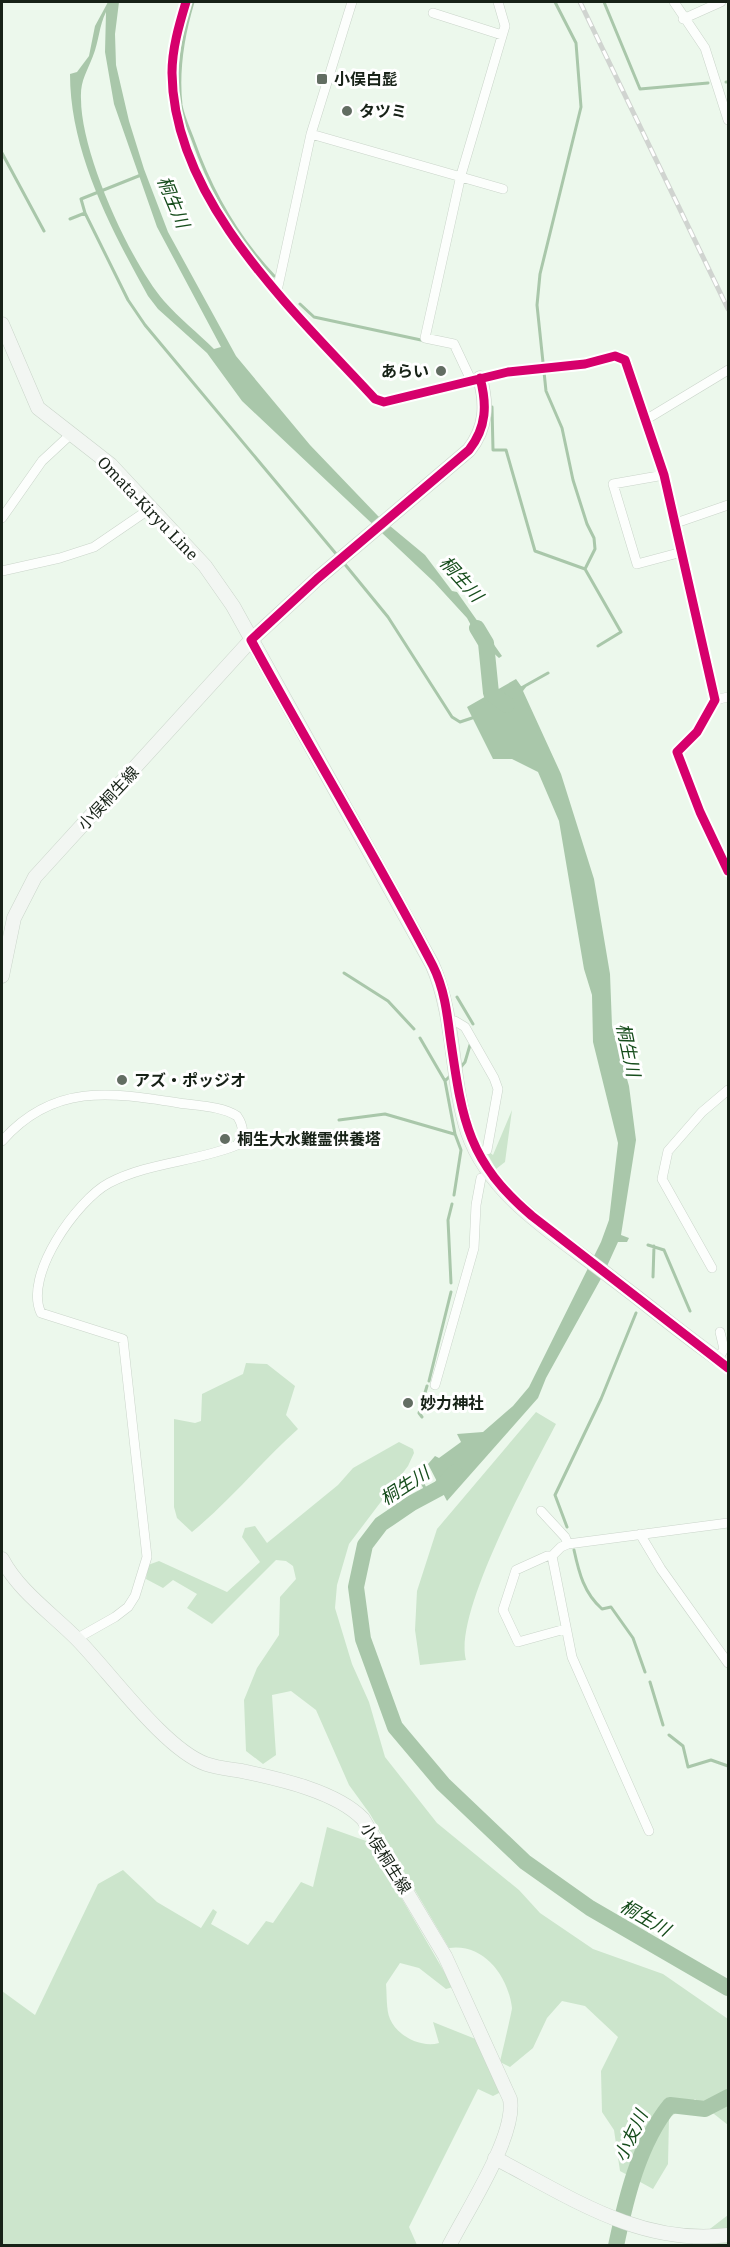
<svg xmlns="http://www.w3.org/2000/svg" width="730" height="2247" font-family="'Noto Serif','Noto Sans JP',serif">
<rect width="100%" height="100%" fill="#ecf8ec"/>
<path fill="#cce5cc" d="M512,1110L505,1162L496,1169L484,1148L493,1155Z
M246,1363L267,1364L295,1386L286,1415L298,1429C261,1462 230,1501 192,1532L177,1518L174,1507V1419L195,1423L201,1421L202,1394L243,1374Z
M536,1412L556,1424C532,1470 453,1613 466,1660L420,1665L415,1630L417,1591L437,1529Z
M399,1442L413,1449L414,1453L408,1466L349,1544L337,1585L335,1608L352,1664L369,1702L385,1757L437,1823L519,1890L540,1913L593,1949L663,1974L728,2019V2125L695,2099L669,2118L668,2164L653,2189L620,2171L614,2130L602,2112L601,2071L618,2037L585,2006L562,2001L547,2018L533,2048L510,2067L500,2062C502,2053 512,2011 512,2008C508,1975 483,1943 449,1948L370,1814L349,1785L316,1710L291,1691L272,1695L276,1755L263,1764L246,1751L244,1700L257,1668L279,1635L280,1597L296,1579L293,1566L286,1561L276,1560L212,1624L187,1608L197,1594L173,1580L163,1588L146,1579L148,1565L159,1561L227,1592L260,1562L242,1537L245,1528L255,1526L267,1543L338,1485L353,1468Z
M327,1827L369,1842L453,1987L446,1989L419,1968L400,1963L386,1984C387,1994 386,2010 390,2019C398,2037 422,2048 439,2043L433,2022L478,2040L501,2092L493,2096L478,2089L409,2227L417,2245H2V1991L35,2015L98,1884L123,1870L157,1902L201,1928L213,1909L217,1912L211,1924L248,1945L266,1921L273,1923L301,1882L313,1887Z
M728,2215V2245H689Z"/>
<path fill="#a9c7aa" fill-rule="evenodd" d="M108,2H119L115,34L116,65L129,121L144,169L168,232L236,356L310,445L378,516L425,555L452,591L457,592L502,656L499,658L479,640L467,618L434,582L242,401L207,353L158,309L148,296C111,229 70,152 70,74L77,72L89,56L95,26ZM106,12L105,52L114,104L157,227L221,347L214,349C198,333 179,318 164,301C129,260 81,153 81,99C80,81 87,72 93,56C99,41 99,26 106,12Z
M516,679L521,686L526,687L523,691L561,774L594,879L610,974L612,1026L629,1086L636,1140L621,1235L629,1238L627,1242H618L603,1275L546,1378L538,1398L447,1501L428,1464L435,1456L439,1458L461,1442L457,1434L483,1432L513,1406L529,1387L601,1242L609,1220L618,1143L593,1042L592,995L584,969L559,821L538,772L512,759H493L467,707Z"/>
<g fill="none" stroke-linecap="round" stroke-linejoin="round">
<path stroke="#a9c7aa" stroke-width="3" d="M193,2C183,35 177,69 181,105C183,117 189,129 193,140C211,191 236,236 274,276
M555,2L576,43L581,107L540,274L537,305L546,391L562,428L573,480L587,524L594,538L595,549L585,569
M604,2L640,89L708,83
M726,82H728
M2,153L44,231
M85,213L81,199L141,175
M70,219L85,213L128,300L145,325L337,555
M300,304L314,317L421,340
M492,407L493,450H506L535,551L585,569L621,632L598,646
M343,562L388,617L452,717L460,722L475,717
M523,687L548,673
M344,973L388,1001L414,1029
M457,997L473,1024
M420,1038L445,1081
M460,1068L465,1062L470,1045
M450,1076L445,1081L455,1134L461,1150L454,1195
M339,1120L385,1114L454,1134
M648,1245L664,1250L690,1311
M653,1277L654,1246
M451,1283L448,1220L452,1204
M429,1381L451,1292
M422,1417L419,1413L427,1386
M416,1469L428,1495
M567,1527L555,1495L601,1399L636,1313
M574,1550C579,1573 584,1593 602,1609L611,1607L633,1638L645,1672
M650,1682L663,1725
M669,1735L683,1746L688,1767L711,1760L728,1766"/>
<path stroke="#a9c7aa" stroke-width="16" d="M477,628L486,643L491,693L507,705
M455,1472L440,1488L412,1503L381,1524L365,1545L356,1587L363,1639L395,1727L443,1784L525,1862L590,1908L728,1988
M616,2246C626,2198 639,2143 670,2105L705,2109L728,2097"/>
<g stroke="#cad5ca" stroke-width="10">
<path id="street" d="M186,2C179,25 172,49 172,73C173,201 295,312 375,399L384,402L508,372L585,364L615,356L625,360L664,475L715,700L697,732L677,752L700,812L728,871
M674,2L705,48L728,120
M433,13L502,35
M683,19L721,2
M311,134L503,189
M277,291L311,134L352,2
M471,380L454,344L425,338L461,175L505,26L498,2
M647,419L728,370
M664,475L613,484L637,564L682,552
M2,518L42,461L70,435
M676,523L728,505
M2,571L60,558L94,547L151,508
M715,700L728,697
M449,1022L455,1021L465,1027L494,1078L498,1089L487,1150
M2,1141C53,1083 110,1092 179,1103C198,1106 221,1106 237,1116C244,1126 244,1136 237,1145C196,1162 149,1162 109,1183C77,1200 23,1276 41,1313L123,1339L147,1557L135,1596L128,1607L115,1617L76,1639
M712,1268L662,1179L668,1151L702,1112L728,1090
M720,1332L724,1349L718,1359L728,1368
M435,1385L474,1248L476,1205L481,1178
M541,1511L565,1537L568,1544
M640,1534L661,1569L728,1663
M552,1556H547L516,1570L503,1610L518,1642L565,1629
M649,1831L572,1657L552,1556L561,1547L568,1544L728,1523"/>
</g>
<g stroke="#cad5ca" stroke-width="15">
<path id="secondary" d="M2,324L38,408L111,465L205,566L233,606L432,964C456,1018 450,1078 468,1133C491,1199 561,1238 613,1279C648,1305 682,1334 718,1359
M2,976L14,918L35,877L251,640L317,579L469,450C487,427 487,404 480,378
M2,1559C19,1591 50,1612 76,1638C109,1671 164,1749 206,1764C217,1768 230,1769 242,1771C279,1779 336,1791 363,1819L445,1956L510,2099C517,2135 466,2212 449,2246
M495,2158C570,2197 640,2246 728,2235"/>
</g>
<use href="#street" stroke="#fcfefc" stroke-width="9"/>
<use href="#secondary" stroke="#f2f6f2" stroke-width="14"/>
<g stroke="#d0d4d0" stroke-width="5">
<path id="rail" d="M580,2L728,309"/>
</g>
<use href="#rail" stroke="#fff" stroke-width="3" stroke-dasharray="9" stroke-linecap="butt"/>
<g stroke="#fff" stroke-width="13">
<path id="cycleway" d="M186,2C179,25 172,49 172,73C173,201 295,312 375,399L384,402L508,372L585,364L615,356L625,360L664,475L715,700L697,732L677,752L700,812L728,871
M480,378C487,404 487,427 469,450L317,579L251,640C310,749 376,856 433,966C444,988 447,1012 450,1036C462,1118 466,1160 532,1216L728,1368"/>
</g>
<use href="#cycleway" stroke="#d6006c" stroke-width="9"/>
</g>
<g fill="#626d62" stroke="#fff" stroke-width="2">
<rect x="316" y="73" width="12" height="12" rx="3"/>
<circle cx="347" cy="111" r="6"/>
<circle cx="441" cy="371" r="6"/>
<circle cx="122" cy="1080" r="6"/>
<circle cx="225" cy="1139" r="6"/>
<circle cx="408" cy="1403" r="6"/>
</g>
<g text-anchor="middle" stroke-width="6" stroke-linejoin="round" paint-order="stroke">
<g font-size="16" font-weight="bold" fill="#172217" stroke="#fff" text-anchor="start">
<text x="334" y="85">小俣白髭</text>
<text x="359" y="117">タツミ</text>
<text x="429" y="377" text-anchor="end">あらい</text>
<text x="134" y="1086">アズ・ポッジオ</text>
<text x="237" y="1145">桐生大水難霊供養塔</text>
<text x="420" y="1409">妙力神社</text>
</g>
<g font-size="16" fill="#172217" stroke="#fff">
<text transform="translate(148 508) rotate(46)" y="6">Omata-Kiryu Line</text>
<text transform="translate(108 798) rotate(-47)" y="6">小俣桐生線</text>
<text transform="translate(386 1858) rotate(58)" y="6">小俣桐生線</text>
</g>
<g font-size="18" font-style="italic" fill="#164d1c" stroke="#fff">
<text transform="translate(173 202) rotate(67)" y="6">桐生川</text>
<text transform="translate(461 579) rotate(48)" y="6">桐生川</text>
<text transform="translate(628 1050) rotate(78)" y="6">桐生川</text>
<text transform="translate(405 1486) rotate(-33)" y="6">桐生川</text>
<text transform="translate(645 1918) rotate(30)" y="6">桐生川</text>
<text transform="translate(631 2136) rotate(-65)" y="6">小友川</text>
</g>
</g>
<rect width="730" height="2247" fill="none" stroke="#172217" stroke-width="6"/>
</svg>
